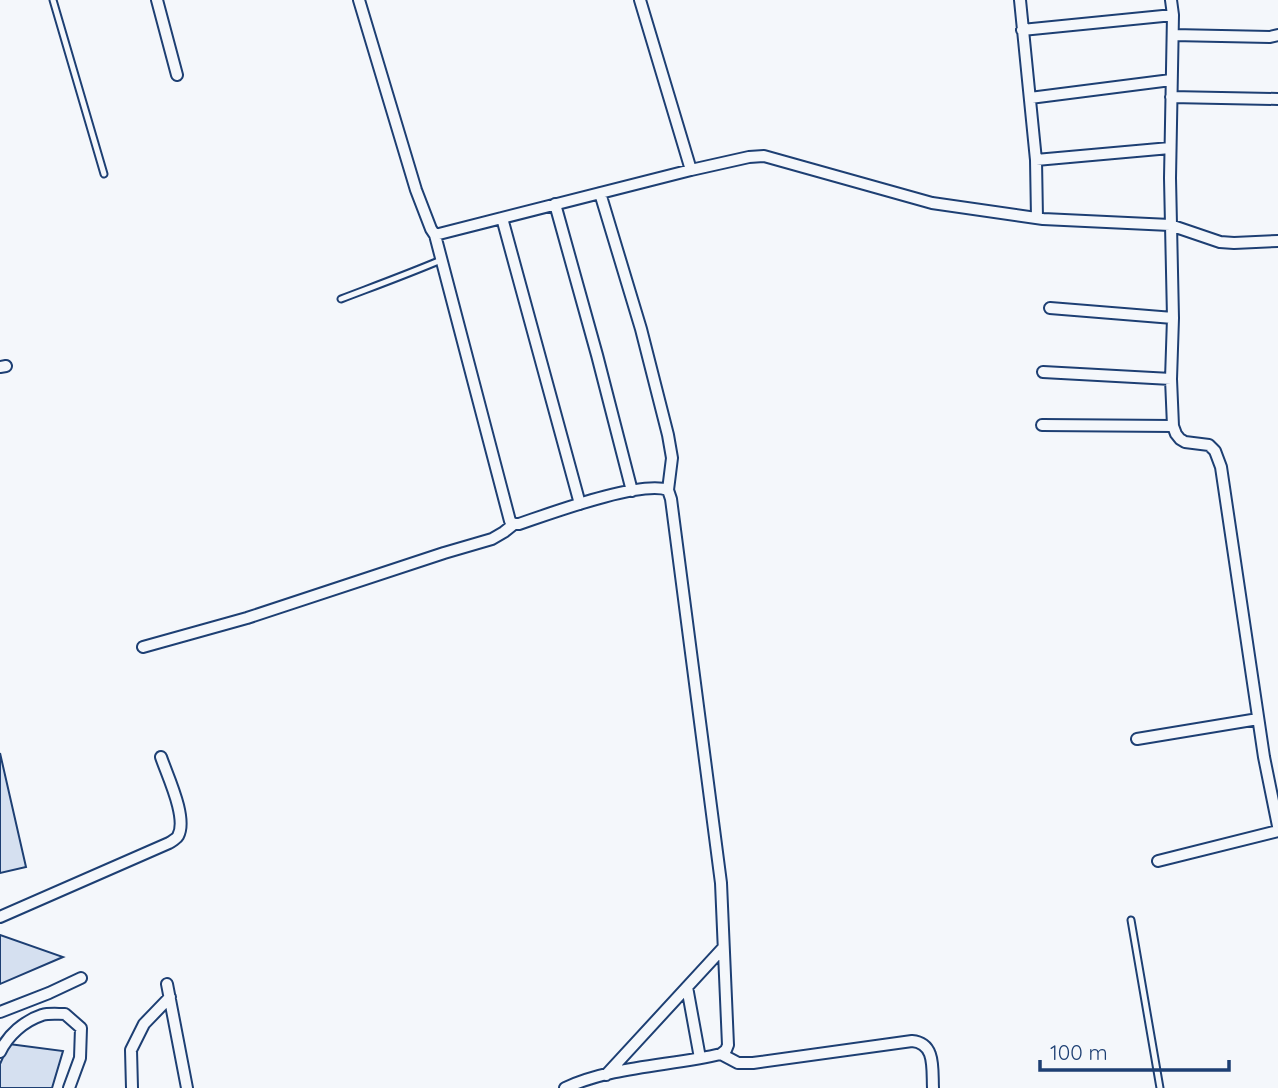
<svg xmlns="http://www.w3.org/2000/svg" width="1278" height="1088" font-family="Quicksand,sans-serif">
<rect width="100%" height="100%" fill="#f4f7fb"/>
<path fill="#d5e0f0" stroke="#1d3f73" stroke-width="2" d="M0,753L26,867L0,873Z
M0,935L63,957L0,984Z
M9,1044L63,1051L52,1088H0V1064Z"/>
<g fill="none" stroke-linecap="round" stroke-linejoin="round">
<g stroke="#1d3f73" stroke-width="9">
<path id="service" d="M53,0L104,174
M341,299C375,286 408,274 441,260
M1131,920L1160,1088"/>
</g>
<g stroke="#1d3f73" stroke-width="14">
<path id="minor" d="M157,0L177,75
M359,0L416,190L431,229L435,235L691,170L749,157L764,156L932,203L1043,219L1170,225L1220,242L1234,243L1278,241
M640,0L691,170
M1020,0L1036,160L1037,218
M1171,0L1173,15L1170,178L1173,318L1171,379L1173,426L1176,434L1180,439L1185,442L1209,445L1215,451L1221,467L1264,757L1278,826
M1022,30L1173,15
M1173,35L1270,37L1278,35
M1171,97L1278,99
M1030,98L1171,80
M1036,160L1170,148
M600,193L641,329L668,435L672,458L668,490
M555,204L597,355L632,491
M502,218L580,504
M435,235L510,521L514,524H519C549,514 640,480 668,490L671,499L721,883L728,1045L726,1050L721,1054C670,1066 613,1066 565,1088
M1050,308L1173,318
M0,367L6,366
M1043,372L1171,379
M1042,425L1173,426
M143,647L247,618L444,553L492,539L504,532L514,524
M1137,739L1258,719
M1158,861L1278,831
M0,917L169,843C171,842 177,838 178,836C188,818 167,775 161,757
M167,984L187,1088
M687,987L700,1058
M0,1012L49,993L81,978
M0,1052C8,1035 24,1021 42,1015C49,1013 57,1014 65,1014L81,1028L80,1058L69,1088
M721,1054L738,1063H753L912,1041C936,1043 932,1069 933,1088
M606,1075L723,948
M132,1088L131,1050L144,1024L170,997"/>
</g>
<use href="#service" stroke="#f4f7fb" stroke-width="5"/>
<use href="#minor" stroke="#f4f7fb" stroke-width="10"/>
</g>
<path d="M1040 1060v10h189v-10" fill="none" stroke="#1d3f73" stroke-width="3.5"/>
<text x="1050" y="1060" font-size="21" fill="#1d3f73" stroke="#f4f7fb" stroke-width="5" paint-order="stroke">100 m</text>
</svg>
